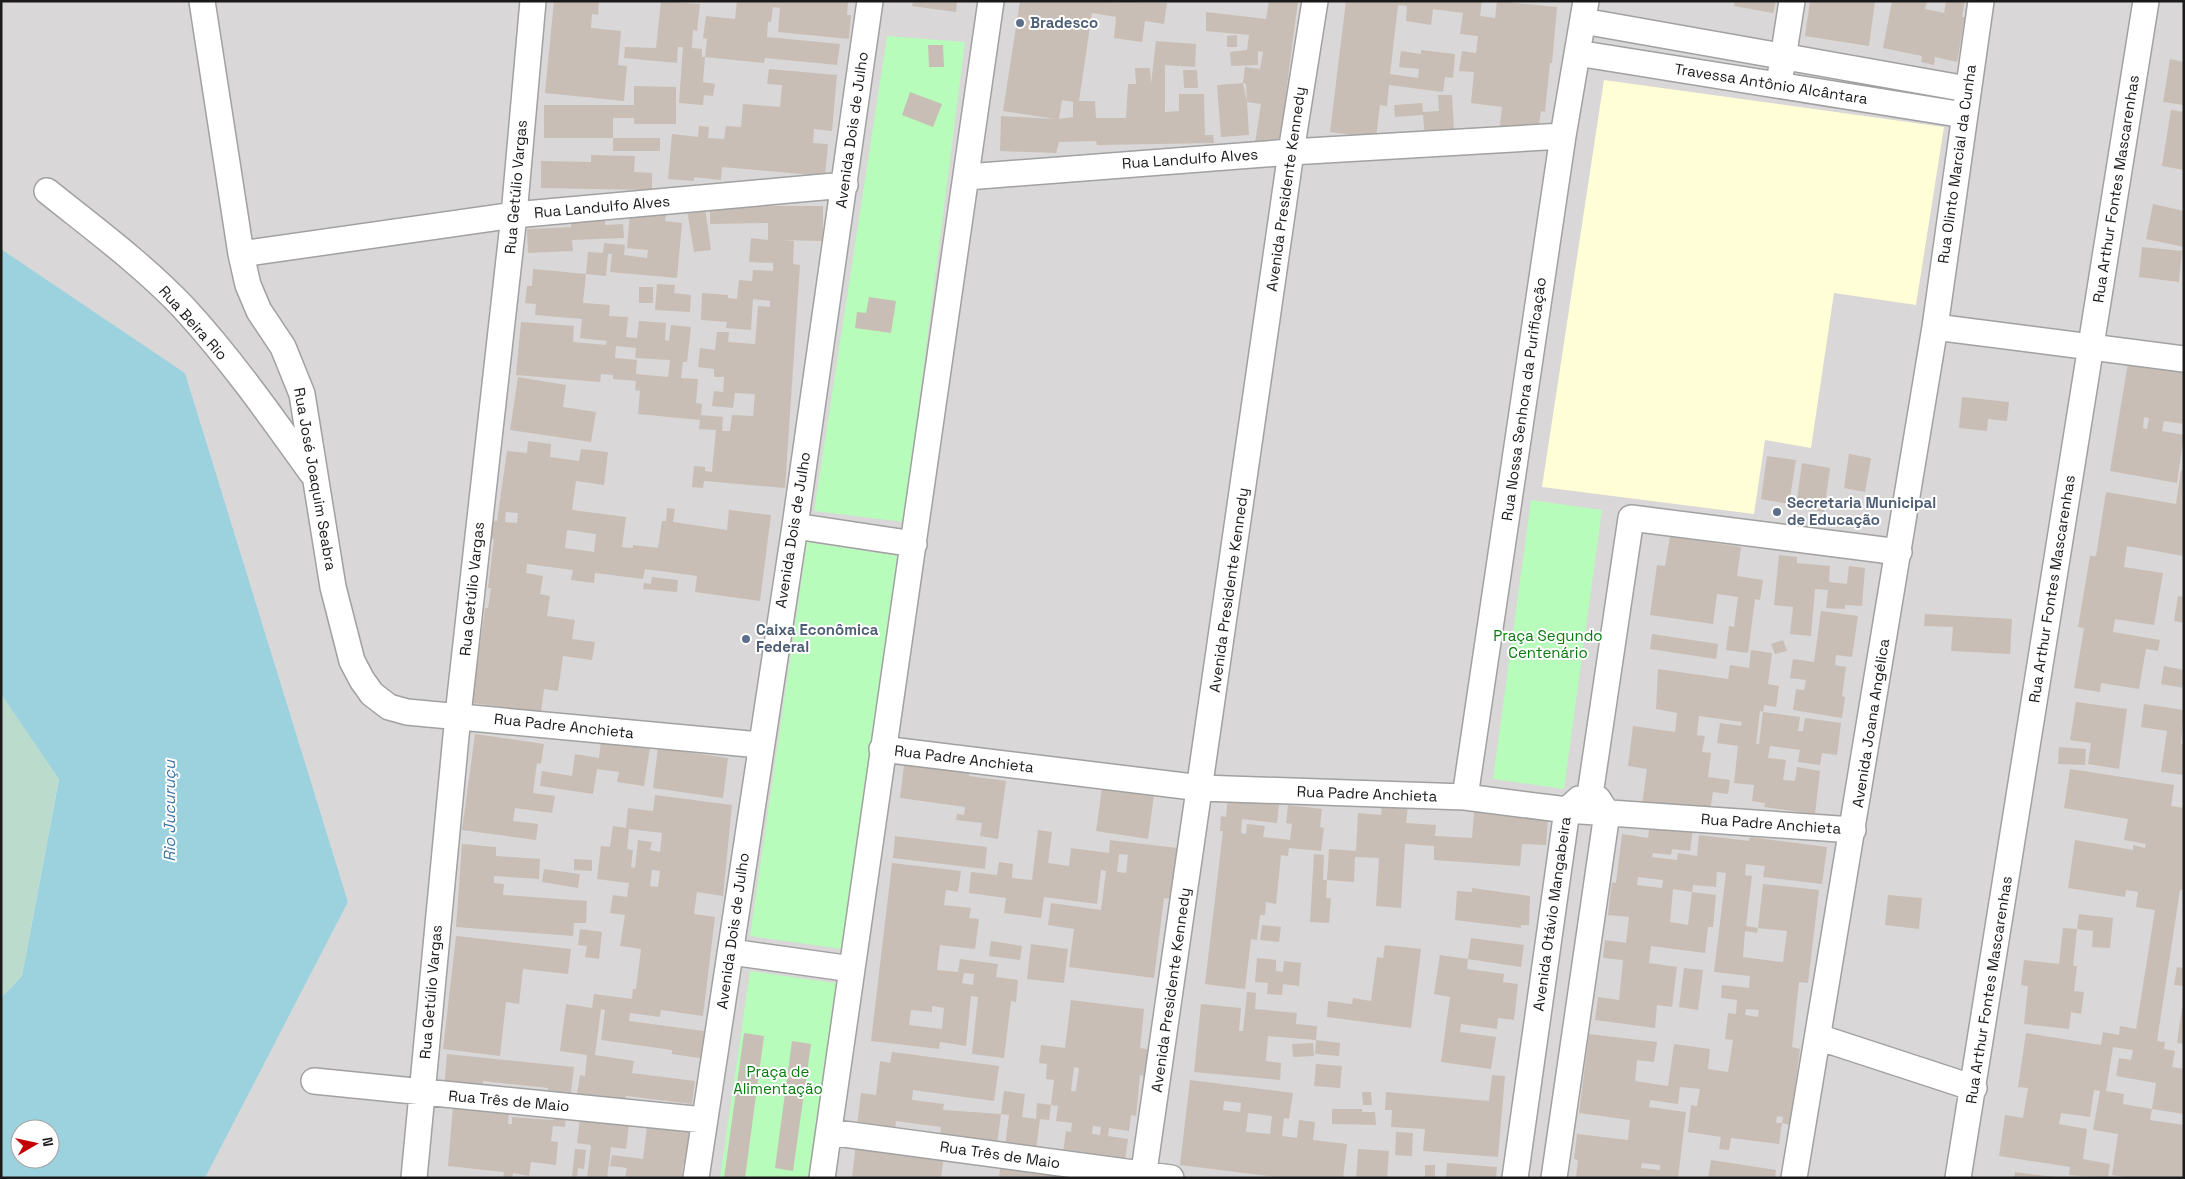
<svg xmlns="http://www.w3.org/2000/svg" width="2185" height="1179" font-family="'Space Grotesk',sans-serif">
<rect width="100%" height="100%" fill="#ede8df"/>
<path fill="#d9d7d7" d="M1,1H2184V1178H205L348,902L185,373L1,249Z"/>
<path fill="#fffed6" d="M1604,80L1944,127L1916,305L1834,293L1811,448L1765,440L1754,514L1542,487Z"/>
<path fill="#bbdccc" d="M1,694L59,778L22,976L1,998Z"/>
<path fill="#b7fcbb" d="M887,36L965,42L904,522L814,511Z
M1531,500L1602,510L1564,789L1493,779Z
M807,542L899,556L842,949L750,936Z
M750,971L836,983L808,1178H720Z"/>
<path fill="#9cd1de" fill-rule="evenodd" d="M1,249L185,373L348,902L205,1178H1V998L22,976L59,779L1,694ZM20,1129H50V1159H20Z"/>
<path fill="#c9beb5" fill-rule="evenodd" d="M554,1H599L598,15L592,14L591,28L621,31L618,65L627,66L624,101L545,93Z
M661,1L700,4L697,31L693,30L692,48L702,49V57H705L703,82L715,84L713,96L704,95L703,105L679,103L683,47H678L677,63L624,58L625,47L656,48Z
M737,1H848L847,15H851L849,39L778,32L780,8L773,7L771,22H768L767,37L840,44L837,65L765,58L764,63L705,57L707,39L703,38L706,16L735,19Z
M913,1H957L956,12L912,6Z
M1020,1L1167,3L1164,24L1145,21L1142,42L1114,38L1116,17L1092,13L1079,101H1095L1096,118H1126L1128,84H1136L1135,68H1150L1151,84L1156,41L1196,44L1195,67L1165,65V112L1179,111V94H1204L1205,135H1213L1214,143L1097,145L1096,141L1059,142L1056,153L1000,151L1001,116L1055,119L1003,111ZM1062,100L1073,102V117L1059,119Z
M1269,1H1298L1279,147L1255,143L1261,104L1247,102L1246,84L1243,83L1247,102L1249,135L1221,137L1217,85L1243,83L1245,67L1260,69L1263,52L1258,51V65L1231,66L1230,52L1247,50L1249,35L1206,31V12L1266,19Z
M1346,1H1482L1480,16L1495,18L1497,1L1557,7L1552,63H1550L1545,112L1541,111L1538,131L1500,126L1502,107L1471,103L1474,72L1459,71L1462,51L1476,53L1478,36L1460,34L1463,13L1433,9L1431,25L1406,21L1407,6L1398,5L1390,74L1418,78L1419,69L1399,67L1401,51L1421,54V50L1455,54L1453,78L1445,77L1443,92L1389,85L1387,106L1380,105L1376,138L1330,132Z
M1735,1H1776L1773,13L1734,6Z
M1810,1H1875L1869,46L1805,36Z
M1892,1H1927L1925,9L1944,13L1946,1H1965L1962,17H1965L1957,62L1935,57L1934,65L1921,62L1922,56L1883,48Z
M1237,35V47H1227V36Z
M928,45H943L944,67H929Z
M2170,59L2184,62V105L2163,102Z
M769,69L837,75L832,131L814,129L813,143L828,144L825,176L722,167L721,180L694,177V181L668,179L672,134L698,137L699,126L709,127L708,138L724,139L726,126L741,127L743,104L780,107L782,85L767,84Z
M1183,70H1197L1198,88H1184Z
M634,86L676,87V124H634V118H613V138H660V151H613V138H544V105H634Z
M910,92L942,104L933,127L902,115Z
M1438,95H1452L1454,129L1440,130L1441,138L1425,139L1423,115L1395,117L1394,105L1422,103L1423,112L1439,111Z
M2171,110L2184,112V170L2162,166Z
M591,155L635,156L634,172L652,173V190L541,188V161L591,162Z
M2153,204L2184,211V247L2146,239Z
M710,206H823V241L781,240L794,241L793,264L800,265L785,488L704,481L703,488L692,487L694,466L705,467V471L712,472L716,430L699,429L700,420L638,414L640,391L635,390L636,381L613,379V375L601,374L600,382L516,375L521,322L574,326L573,342L606,345L607,341L580,338L582,319L535,315L536,304L525,303L527,286H532L533,269L586,274L583,303L610,305L609,316L628,317L626,337L637,338L639,321L666,323L665,340L669,341L671,325L691,327L687,362H683L681,378L698,379L696,403L702,404L701,415L723,417L722,431H730L732,415L753,416L755,394L735,393L733,408L712,406L714,391L723,392L724,377H714V369L698,367L700,348L715,350L717,332H729L728,342L755,344L758,306L770,307V301L753,299L751,330L726,328L727,322L701,320L702,293L728,295V298L737,299L739,280L752,281L753,270L773,271V263L749,262L751,238L768,240V223L710,224ZM616,346L636,348L635,358L670,360L668,377L636,374L637,360L615,358Z
M667,208L665,221L682,223L677,278L610,272L612,254H608L606,276L586,274L588,252L603,253L604,243L625,245L624,255L647,258L648,250L627,248L630,213Z
M705,208L711,250L694,252L687,210Z
M605,218V225L623,224L624,238L572,240L573,251L528,253L527,229L571,227V220Z
M2142,247L2182,251L2179,282L2139,277Z
M657,284L675,285L674,293L691,295L690,312L655,310Z
M639,287H653V303H639Z
M869,297L896,301L891,333L855,328L857,312L866,313Z
M2129,357L2184,367V424L2164,421L2162,431L2184,435L2177,483L2110,471ZM2144,417L2149,418L2147,429L2143,428Z
M518,377L566,385L563,407L596,412L591,442L510,430Z
M1962,397L2009,402L2007,421L1988,419L1987,431L1959,428Z
M528,441L551,444L550,457L579,461L581,449L608,452L604,485L576,481L572,510L626,517L622,547L633,548V545L658,548L662,521H666L667,508L675,509L673,522L727,530L729,510L771,515L760,601L695,592L697,576L645,569L643,579L595,573L594,583L571,580L573,570L527,564L526,573L543,576L540,594L550,596L547,616L575,620L572,639L595,642L592,660L563,656L558,691L544,689L541,712L472,703L485,608H488L491,588H488L494,539L481,537L483,519L497,521L507,451L527,453ZM506,512L518,513L517,523L505,522ZM567,530L596,534L594,552L565,548Z
M1849,454L1871,458L1865,492L1844,488Z
M1767,456L1796,460L1789,504L1761,499Z
M1802,463L1830,468L1824,512L1796,507Z
M2181,470H2184V556L2127,546L2124,567L2163,573L2154,625L2115,619L2113,632L2160,640L2158,651L2146,649L2139,689L2101,683L2100,692L2074,688L2084,628L2078,627L2090,556H2096L2106,492L2176,504Z
M1670,536L1741,547L1737,576L1763,580L1760,600L1755,599L1748,653L1726,650L1729,626L1734,627L1738,597L1717,594L1713,624L1650,615L1657,565L1665,566Z
M1779,555L1797,557V563L1830,566L1829,582L1847,584L1849,566L1865,568L1862,606L1845,605V609L1826,608L1828,590L1815,589L1811,636L1790,634L1793,607L1774,605Z
M652,577L678,580L677,592L643,589L644,583L651,584Z
M2178,596L2184,597V623L2174,621Z
M1821,611L1858,616L1852,657L1836,655L1835,665L1846,667L1842,696L1845,697L1842,718L1793,710L1796,689L1804,690L1806,680L1790,678L1793,659L1814,662Z
M1925,614L2012,619L2010,654L1951,651L1953,627L1924,626Z
M1652,634L1718,644L1716,659L1650,649Z
M1783,640L1787,651L1775,654L1771,644Z
M1751,650L1772,653L1768,684L1779,686L1776,707L1764,705L1763,712L1760,711L1756,744H1759L1763,712L1800,717L1798,731H1803L1805,718L1841,723L1837,755L1822,753L1820,765L1798,762L1800,750L1770,746L1768,758L1786,760L1783,780L1795,781L1797,767L1820,771L1815,814L1764,807L1765,803L1752,801L1754,785L1734,783L1738,746L1717,743L1720,723L1741,726L1742,722L1699,716L1697,735L1705,736L1702,752L1711,753L1708,777L1730,780L1728,794L1713,792L1710,811L1642,804L1647,769L1628,766L1633,726L1675,732L1677,713L1656,709L1658,669L1728,679L1730,665L1749,668Z
M2164,666L2184,670V688L2161,684Z
M2076,702L2127,709L2119,769L2088,764L2091,743L2070,740Z
M2144,704L2184,710L2181,744L2184,745V775L2161,772L2167,731L2141,727Z
M475,734L544,744L541,764L537,763L533,793L555,796L552,813L515,808L513,821L538,824L536,840L462,830Z
M601,740L650,748L644,786L617,782L619,772L597,769L593,794L540,786L542,771L572,776L575,754L599,758Z
M2059,747L2086,749L2085,765L2058,764Z
M658,748L728,758L723,798L653,788Z
M905,757L971,765L969,776L1006,781L998,839L980,836L982,823L956,820L957,814L964,815L965,807L900,798Z
M2070,769L2174,785L2171,806L2184,808V890H2180L2157,1041L2165,1042L2164,1049L2175,1051L2172,1067L2184,1069V1114L2152,1109L2156,1083L2116,1076L2119,1058L2131,1060L2133,1050L2113,1047L2106,1091L2124,1094L2123,1104L2152,1109L2150,1120L2184,1125V1178H2130L2112,1175L2118,1134L2093,1130L2100,1091L2094,1090L2090,1117L2061,1113L2059,1124L2087,1129L2083,1159L2110,1164L2108,1178L2069,1175L2070,1167L1999,1156L2005,1115L2023,1118L2028,1088L2018,1087L2026,1033L2101,1045L2103,1032L2119,1035L2120,1026L2136,1029L2155,910L2136,907L2138,892L2126,890L2125,897L2068,888L2075,840L2133,850V845L2145,848L2146,844L2124,840L2128,819L2064,808Z
M1102,788L1154,795L1148,839L1096,831Z
M655,795L732,805L723,896L697,892L694,914L715,917L703,1016L661,1010L660,1017L630,1013L629,1021L711,1032L707,1059L672,1054V1050L601,1040L605,1010L601,1009L595,1055L634,1061L632,1073L695,1081L692,1104L626,1096L625,1107L576,1101L580,1075L585,1076L587,1055L560,1051L566,1004L592,1008L594,994L632,999L633,989H636L641,949L620,946L625,915L610,913L613,895L627,897L629,883L597,879L601,846L610,847L613,826L626,828L628,808L653,811ZM629,829L662,833L660,852L650,850L652,842L638,840L635,868L631,867L633,850L627,849ZM652,870L660,871L658,887L650,886Z
M1228,797L1279,803L1277,823L1242,819L1241,833L1246,834L1247,824L1265,826L1263,837L1290,840L1292,824L1286,823L1288,805L1322,809L1320,827L1324,828L1321,851L1289,848L1288,856L1281,855L1276,904L1266,902L1265,915H1260L1257,940L1251,939L1245,989L1205,984L1223,831H1220L1221,816L1226,817Z
M1382,803L1408,805L1406,823L1436,825L1435,836L1472,838L1474,812L1548,817L1546,845L1522,844L1520,866L1434,860V846L1405,844L1401,908L1376,906L1379,858L1355,857L1354,882L1327,880L1329,849L1356,851L1358,813L1381,815Z
M1650,823L1693,829L1690,851L1672,849L1671,855L1653,853L1652,857L1677,860L1678,853L1697,856L1699,835L1749,841L1750,837L1827,847L1822,884L1763,877L1765,866L1746,864L1745,875L1752,876L1746,926L1758,928L1757,933L1745,931L1743,957L1783,962L1787,931L1758,928L1763,884L1819,890L1808,983L1799,982L1792,1047L1800,1049L1790,1125L1782,1123L1783,1117L1777,1116L1776,1123H1782L1779,1144L1731,1138L1729,1150L1719,1149L1721,1137L1688,1132L1691,1105L1697,1106L1700,1089L1680,1087L1678,1104L1650,1100L1649,1107L1686,1112L1678,1178H1576L1578,1160L1574,1159L1577,1134L1628,1140L1630,1120L1579,1113L1589,1034L1657,1042L1654,1062L1637,1060L1635,1081L1668,1086L1674,1044L1710,1049L1708,1069L1728,1072L1733,1040L1725,1039L1728,1013L1736,1014L1737,1000L1721,998L1722,985L1749,988L1750,976L1714,972L1726,873L1717,872L1716,887L1693,885L1692,892L1673,889L1670,922L1688,925L1692,892L1716,895L1713,927H1708L1705,953L1651,946L1649,963L1677,967L1672,1007L1657,1005L1655,1028L1595,1020L1598,997L1619,1000L1623,960L1603,958L1605,940L1626,943L1629,917L1608,915L1612,882L1616,883L1622,834L1648,838ZM1638,877L1663,880L1662,888L1637,885ZM1746,1009L1759,1010L1758,1017L1745,1015ZM1642,1163L1660,1165V1170L1641,1168Z
M1038,830L1052,832L1048,863L1069,866L1071,848L1109,853L1110,840L1177,848L1170,899L1164,898L1154,978L1069,967L1074,929L1048,925L1051,903L1101,910L1106,871L1101,870L1097,904L1044,897L1041,918L1004,913L1006,898L969,893L971,872L997,875L999,862L1013,864L1012,878L1032,880ZM1119,854L1128,855L1126,873L1117,872Z
M895,836L987,847L985,869L893,858Z
M462,844L496,847V856L540,859L539,879L494,876V883L504,884L503,895L587,901L586,923H574L573,936L456,927Z
M1314,854L1324,855L1323,880H1327L1326,898H1331L1329,923L1310,922Z
M574,859L592,860V871L574,870Z
M892,863L961,871L958,892L946,890L944,905L971,908L969,918L979,919L975,949L940,945L937,970L958,972L960,959L998,964L996,977L1018,980L1016,1002L1011,1001L1004,1058L972,1054L978,997L971,996L966,1046L940,1042L939,1049L871,1041ZM964,973L974,974L973,985L962,983ZM932,1006L944,1008L942,1029L909,1025L911,1010L932,1012Z
M544,869L580,874L578,888L542,882Z
M1472,888L1530,896L1529,925H1521V928L1455,920L1457,891L1472,892Z
M1888,895L1922,898L1919,929L1885,925Z
M2079,914L2113,918L2110,948L2092,947L2093,931L2077,929Z
M1262,925L1281,927L1279,942L1260,940Z
M2063,928L2077,929L2073,966H2077L2074,991L2084,992L2081,1014L2071,1012L2069,1029L2024,1024L2028,986L2021,985L2024,960L2059,964Z
M580,929L602,932L599,959L585,957L587,946L578,945Z
M456,936L571,949L568,974L523,969L519,1004L506,1002L500,1056L443,1049Z
M1471,938L1524,945L1521,967L1468,959L1467,969L1504,974L1503,982L1518,984L1514,1020L1498,1018L1497,1029L1461,1024L1460,1032L1496,1037L1491,1069L1441,1062L1450,997L1434,994L1440,955L1468,959Z
M991,941L1022,946L1020,960L989,956Z
M1031,944L1068,949L1064,983L1027,979Z
M1385,945L1421,949L1411,1028L1327,1017L1328,1001L1352,1004L1353,998L1371,1001L1377,957L1383,958Z
M1257,958L1276,960V971L1283,972L1284,961L1301,963L1299,986L1283,984L1282,995L1267,994L1268,983L1255,982Z
M2177,967L2184,968V986L2174,985Z
M1684,968L1703,970L1698,1010L1679,1007Z
M1247,992L1256,993L1255,1009L1297,1013L1296,1024L1317,1026L1316,1040L1268,1036L1266,1061L1281,1063L1280,1080L1194,1072L1201,1004L1241,1008L1239,1031H1243Z
M1071,1000L1144,1009L1140,1048L1151,1050L1148,1077L1140,1075L1136,1116L1131,1115L1129,1131L1109,1128L1108,1136L1128,1139L1125,1161L1063,1153L1066,1131L1071,1132L1072,1123L1056,1121L1058,1106L1051,1105L1054,1080L1046,1079L1047,1064L1039,1063L1041,1045L1065,1048ZM1074,1067L1079,1068L1076,1091H1071ZM1093,1126L1101,1127L1100,1135L1092,1134Z
M2182,1008H2184V1044L2177,1043Z
M744,1033L764,1036L745,1178H724Z
M1316,1040L1340,1043L1339,1056L1315,1054Z
M792,1041L811,1044L793,1171L775,1168Z
M1313,1043L1314,1056L1293,1057L1292,1044Z
M892,1052L999,1066L994,1101L913,1090L912,1100L944,1104L943,1110L1001,1114L997,1144L940,1136L941,1127L896,1121L895,1131L857,1126L861,1093L876,1095L880,1061L890,1063Z
M447,1054L574,1067L570,1101L548,1098V1088L483,1081L482,1091L444,1088Z
M1316,1064L1342,1066L1340,1088L1314,1086Z
M1492,1075L1505,1076L1498,1157L1423,1151L1425,1129L1391,1127L1392,1110H1385L1386,1092L1489,1101Z
M1190,1080L1293,1093L1289,1119L1284,1118L1282,1136L1297,1138L1299,1120L1315,1122L1313,1140L1347,1144L1343,1178H1285L1180,1165ZM1224,1101L1241,1103L1240,1112L1223,1110ZM1248,1113L1272,1116L1270,1134L1246,1132Z
M1004,1091L1025,1094L1022,1117L1036,1119L1037,1103L1051,1105L1049,1120L1040,1119L1036,1149L1005,1146L1009,1115L1001,1114Z
M1362,1092H1371L1372,1105H1363Z
M453,1106L509,1112L508,1124H512V1117L553,1120L554,1111L566,1112L565,1127L553,1126L551,1141L558,1142L556,1165L531,1162L529,1176L513,1173L512,1178H503L504,1172L448,1166Z
M1332,1109H1362V1112H1375L1376,1125L1332,1124Z
M580,1118L629,1124L626,1149L611,1147L607,1178H587L591,1145L577,1143Z
M647,1126L694,1131L690,1165H683L682,1178H625L627,1168L610,1166L612,1155L643,1159Z
M1396,1132L1413,1133L1412,1156L1395,1155Z
M856,1143L944,1155L941,1178H852Z
M575,1149L586,1150L584,1169L578,1168L577,1177L572,1176Z
M1358,1149L1389,1151L1387,1178H1356Z
M1711,1160L1776,1170L1775,1178H1708Z
M1001,1162L1111,1178H999Z
M1447,1163L1497,1167L1496,1178H1446Z
M1425,1165H1435V1178H1425Z
M2015,1172L2055,1177V1178H2014Z"/>
<g fill="none" stroke-linecap="round" stroke-linejoin="round">
<g stroke="#a1a1a1" stroke-width="28">
<path id="minor" d="M202,1L241,254L248,285L259,311L283,347L302,394L333,587L352,661L362,680L372,694L389,707L407,712L760,745
M1583,21L1967,89
M1577,53L1964,115
M1781,71L1792,1
M967,177L1291,152L1563,136
M47,191C93,228 142,264 183,307C230,358 271,416 311,472
M241,254L514,215L845,185
M1935,327L2184,359
M795,526L914,544
M882,749L1201,788L1465,797L1567,810L1853,830
M1591,788L1631,518L1899,552
M1465,797L1563,136L1586,1
M731,952L852,969
M1818,1037L1974,1088
M314,1081L704,1120
M829,1132L1171,1178
M414,1178L458,715L514,215L533,1
M696,1178L795,526L870,1
M822,1178L991,1
M1143,1178L1291,152L1315,1
M1515,1178L1567,810L1579,799
M1554,1178L1607,813L1598,799
M1794,1178L1935,327L1981,1
M1958,1178L2146,1"/>
</g>
<use href="#minor" stroke="#fff" stroke-width="25"/>
</g>
<g fill="#5c6f8a" stroke="#fff" stroke-width="2">
<circle cx="1020" cy="23" r="5"/>
<circle cx="1777" cy="512" r="5"/>
<circle cx="746" cy="639" r="5"/>
</g>
<g text-anchor="middle" stroke-width="4" stroke-linejoin="round" paint-order="stroke">
<g font-size="15" font-weight="bold" fill="#4e5e75" stroke="#fff" text-anchor="start">
<text x="1030" y="28">Bradesco</text>
<text x="1787" y="508">Secretaria Municipal<tspan x="1787" dy="17">de Educação</tspan></text>
<text x="756" y="635">Caixa Econômica<tspan x="756" dy="17">Federal</tspan></text>
</g>
<g font-size="15" fill="#1a1a1a" stroke="#fff">
<text transform="translate(1771 84) rotate(9)" y="5">Travessa Antônio Alcântara</text>
<text transform="translate(852 130) rotate(-82)" y="5">Avenida Dois de Julho</text>
<text transform="translate(1190 159) rotate(-4)" y="5">Rua Landulfo Alves</text>
<text transform="translate(1957 164) rotate(-82)" y="5">Rua Olinto Marcial da Cunha</text>
<text transform="translate(516 187) rotate(-85)" y="5">Rua Getúlio Vargas</text>
<text transform="translate(1286 189) rotate(-82)" y="5">Avenida Presidente Kennedy</text>
<text transform="translate(2116 189) rotate(-81)" y="5">Rua Arthur Fontes Mascarenhas</text>
<text transform="translate(602 207) rotate(-5)" y="5">Rua Landulfo Alves</text>
<text transform="translate(193 323) rotate(48)" y="5">Rua Beira Rio</text>
<text transform="translate(1524 399) rotate(-82)" y="5">Rua Nossa Senhora da Purificação</text>
<text transform="translate(315 479) rotate(80)" y="5">Rua José Joaquim Seabra</text>
<text transform="translate(793 530) rotate(-81)" y="5">Avenida Dois de Julho</text>
<text transform="translate(472 589) rotate(-84)" y="5">Rua Getúlio Vargas</text>
<text transform="translate(2052 589) rotate(-81)" y="5">Rua Arthur Fontes Mascarenhas</text>
<text transform="translate(1229 590) rotate(-82)" y="5">Avenida Presidente Kennedy</text>
<text transform="translate(1871 723) rotate(-81)" y="5">Avenida Joana Angélica</text>
<text transform="translate(564 726) rotate(6)" y="5">Rua Padre Anchieta</text>
<text transform="translate(964 759) rotate(7)" y="5">Rua Padre Anchieta</text>
<text transform="translate(1367 794) rotate(2)" y="5">Rua Padre Anchieta</text>
<text transform="translate(1771 824) rotate(4)" y="5">Rua Padre Anchieta</text>
<text transform="translate(1552 914) rotate(-82)" y="5">Avenida Otávio Mangabeira</text>
<text transform="translate(733 931) rotate(-82)" y="5">Avenida Dois de Julho</text>
<text transform="translate(1171 990) rotate(-82)" y="5">Avenida Presidente Kennedy</text>
<text transform="translate(1989 990) rotate(-81)" y="5">Rua Arthur Fontes Mascarenhas</text>
<text transform="translate(431 992) rotate(-85)" y="5">Rua Getúlio Vargas</text>
<text transform="translate(509 1101) rotate(5)" y="5">Rua Três de Maio</text>
<text transform="translate(1000 1155) rotate(8)" y="5">Rua Três de Maio</text>
</g>
<g font-size="15" fill="#067b0c" stroke="#fff">
<text x="1548" y="641">Praça Segundo<tspan x="1548" dy="17">Centenário</tspan></text>
<text x="778" y="1077">Praça de<tspan x="778" dy="17">Alimentação</tspan></text>
</g>
<g font-size="16" font-style="italic" fill="#4076a5" stroke="#fff">
<text transform="translate(169 811) rotate(-90)" y="6">Rio Jucuruçu</text>
</g>
</g>
<rect width="2185" height="1179" fill="none" stroke="#1a1a1a" stroke-width="5"/>
<g transform="translate(35 1144) rotate(81)"><circle r="24" fill="#ffffff" stroke="#a3a3a3"/>
<path d="M0-4L9 19L0 12L-9 19Z" fill="#c50005"/>
<text y="-8" font-size="14" font-weight="bold" text-anchor="middle" fill="#1a1a1a">N</text>
</g>
</svg>
